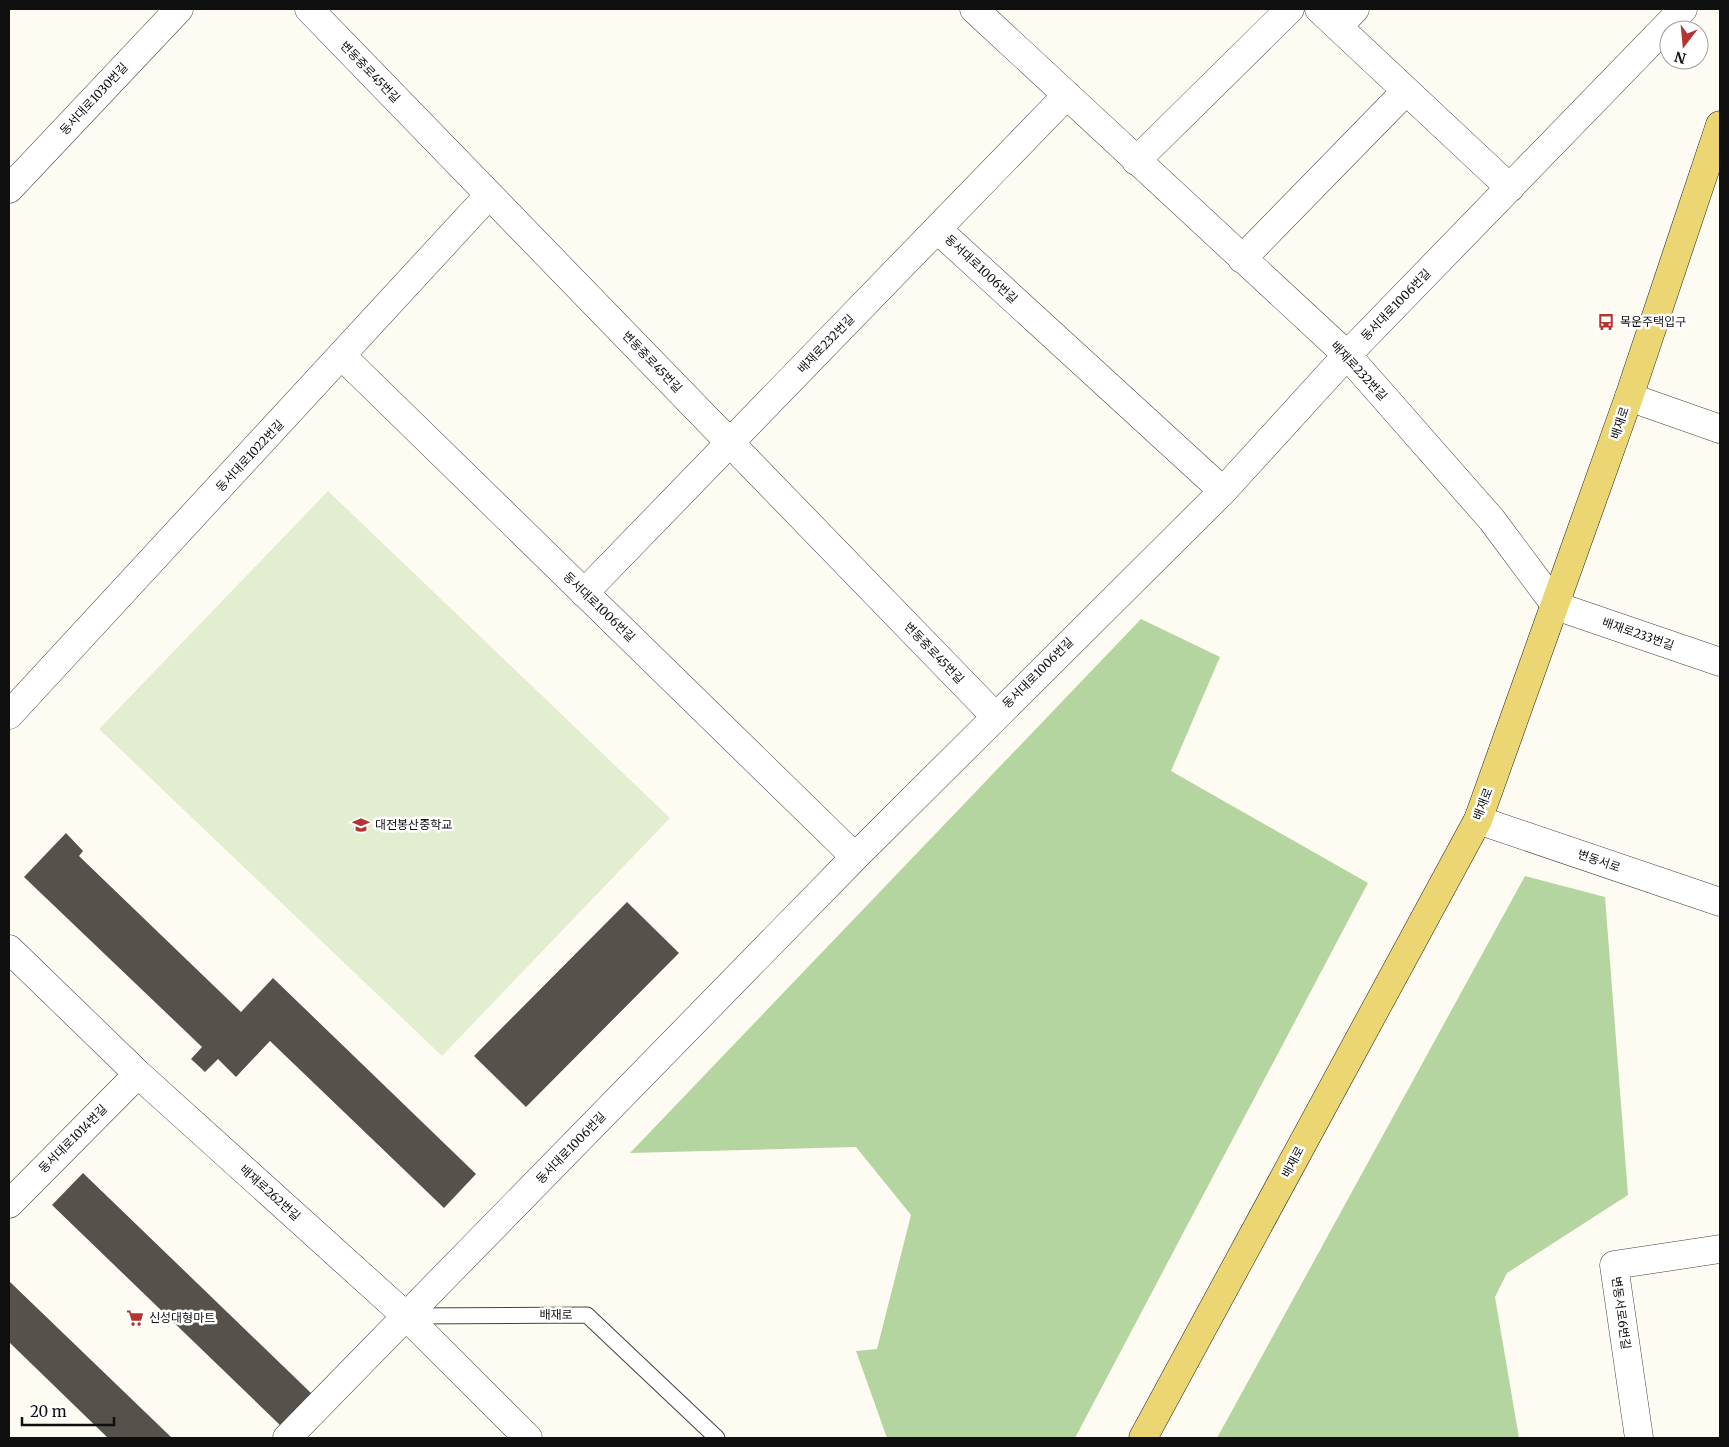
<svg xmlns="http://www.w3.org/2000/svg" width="1729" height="1447" font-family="Merriweather,'Noto Sans KR',serif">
<rect width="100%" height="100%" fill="#fefcf2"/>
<path fill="#b4d59f" d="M1141,619L1220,657L1171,771L1368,883L1075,1438H887L856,1351L877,1349L911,1215L856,1147L630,1153Z
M1525,876L1605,897L1628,1195L1507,1273L1495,1297L1519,1438H1217Z"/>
<path fill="#e2eecf" d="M328,491L670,818L442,1056L99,729Z"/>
<path fill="#57514c" d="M66,833L83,851L79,856L241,1012L273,978L476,1174L444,1208L270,1041L236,1077L218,1059L205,1072L191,1059L202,1047L24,877Z
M627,902L679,953L526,1107L474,1056Z
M83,1173L312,1394L281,1426L52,1205Z
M9,1281L172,1438H108L9,1342Z"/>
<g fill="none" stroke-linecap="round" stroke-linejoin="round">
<g stroke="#424242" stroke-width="17">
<path id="lane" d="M406,1316L587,1315L717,1438"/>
</g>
<g stroke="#424242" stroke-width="29">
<path id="street" d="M309,9L995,716
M974,9L1347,355L1492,520L1556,606L1720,662
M1319,9L1510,188
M1338,27L1355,9
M1136,161L1290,9
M9,189L179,9
M937,229L1223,491
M1242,259L1406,91
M342,356L855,857
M1629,397L1720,429
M584,593L1067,95
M9,715L489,195
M1478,820L1720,902
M9,949L138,1074L406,1316L528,1438
M9,1204L138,1074
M287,1438L855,857L1223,491L1347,355L1683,9
M1639,1438L1614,1265L1720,1249"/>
</g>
<g stroke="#202020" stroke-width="29">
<path id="primary" d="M1143,1438L1478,820L1629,397L1720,125"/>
</g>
<use href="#lane" stroke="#fff" stroke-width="15"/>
<use href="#street" stroke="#fff" stroke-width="28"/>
<use href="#primary" stroke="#ecd674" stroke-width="28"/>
</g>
<defs>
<g id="bus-bare" transform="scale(1.35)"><path d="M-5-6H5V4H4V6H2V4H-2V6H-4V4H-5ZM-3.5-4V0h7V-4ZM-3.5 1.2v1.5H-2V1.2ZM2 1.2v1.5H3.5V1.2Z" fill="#b33433" stroke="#fff" stroke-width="2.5" paint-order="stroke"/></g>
<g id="school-bare" transform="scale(1.35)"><path d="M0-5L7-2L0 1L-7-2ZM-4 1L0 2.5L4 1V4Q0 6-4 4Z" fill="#b33433" stroke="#fff" stroke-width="2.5" paint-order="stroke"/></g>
<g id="supermarket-bare" transform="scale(1.35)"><path d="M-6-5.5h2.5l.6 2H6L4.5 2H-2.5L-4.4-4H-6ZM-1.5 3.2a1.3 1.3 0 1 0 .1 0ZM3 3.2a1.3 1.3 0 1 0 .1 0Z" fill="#b33433" stroke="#fff" stroke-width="2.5" paint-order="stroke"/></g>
</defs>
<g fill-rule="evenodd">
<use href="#bus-bare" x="1606" y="322"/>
<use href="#school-bare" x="361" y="825"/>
<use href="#supermarket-bare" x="135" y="1318"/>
</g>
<g text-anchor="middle" stroke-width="5" stroke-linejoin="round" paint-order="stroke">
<g font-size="12" fill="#0f0f0f" stroke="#fff">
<text transform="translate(370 72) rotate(46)" y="4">변동중로45번길</text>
<text transform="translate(94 99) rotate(-47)" y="4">동서대로1030번길</text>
<text transform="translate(981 269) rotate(43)" y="4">동서대로1006번길</text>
<text transform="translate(1396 305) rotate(-46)" y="4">동서대로1006번길</text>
<text transform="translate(826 344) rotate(-46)" y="4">배재로232번길</text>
<text transform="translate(652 362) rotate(46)" y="4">변동중로45번길</text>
<text transform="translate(1359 371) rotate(47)" y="4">배재로232번길</text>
<text transform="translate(1620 423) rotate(-71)" y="4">배재로</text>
<text transform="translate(250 456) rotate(-47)" y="4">동서대로1022번길</text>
<text transform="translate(599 607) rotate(44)" y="4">동서대로1006번길</text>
<text transform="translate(1638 634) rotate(19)" y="4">배재로233번길</text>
<text transform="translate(934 653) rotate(46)" y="4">변동중로45번길</text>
<text transform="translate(1038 673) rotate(-45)" y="4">동서대로1006번길</text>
<text transform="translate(1483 804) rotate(-69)" y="4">배재로</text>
<text transform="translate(1599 861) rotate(19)" y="4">변동서로</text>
<text transform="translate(73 1139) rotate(-45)" y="4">동서대로1014번길</text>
<text transform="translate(571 1148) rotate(-46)" y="4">동서대로1006번길</text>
<text transform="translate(1293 1162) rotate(-62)" y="4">배재로</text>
<text transform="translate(270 1193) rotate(42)" y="4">배재로262번길</text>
<text transform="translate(1621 1313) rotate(82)" y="4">변동서로6번길</text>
<text x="556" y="1319">배재로</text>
</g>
<g font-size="12" fill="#0f0f0f" stroke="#fff" text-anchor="start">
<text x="1620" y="326">목운주택입구</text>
<text x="375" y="829">대전봉산중학교</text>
<text x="149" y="1322">신성대형마트</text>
</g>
</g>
<rect width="1729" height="1447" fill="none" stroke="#0f0f0f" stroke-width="20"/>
<g transform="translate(1684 45) rotate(196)"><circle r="24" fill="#ffffff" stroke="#9f9f9f"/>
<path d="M0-4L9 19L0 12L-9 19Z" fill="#b33433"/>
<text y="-8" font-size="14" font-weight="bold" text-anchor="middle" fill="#0f0f0f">N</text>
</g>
<path d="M22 1417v8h92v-8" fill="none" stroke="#0f0f0f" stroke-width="2.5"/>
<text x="30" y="1417" font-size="15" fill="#0f0f0f" stroke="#ffffff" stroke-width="4" paint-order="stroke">20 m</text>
</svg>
